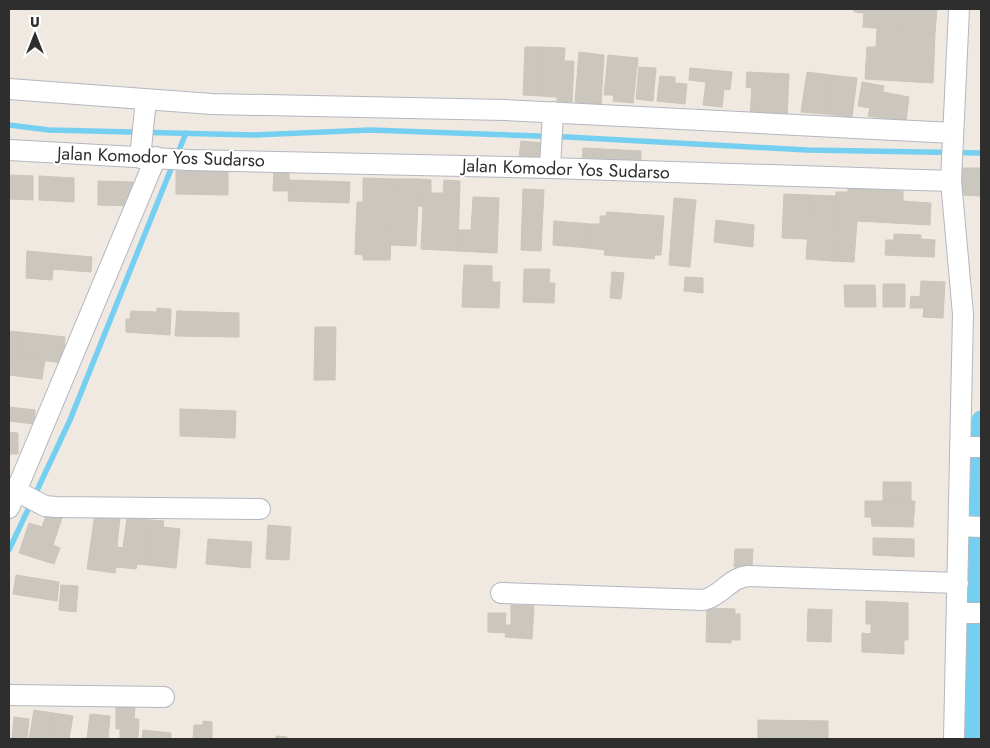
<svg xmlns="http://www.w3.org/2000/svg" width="990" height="748" font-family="Jost,sans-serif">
<rect width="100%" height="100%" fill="#efe9e1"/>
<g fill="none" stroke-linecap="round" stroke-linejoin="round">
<path stroke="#75cff0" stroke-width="5.5" d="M9,125L49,130L254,135L370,130L567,137L807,150L981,153
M177,155L186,133
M9,550L70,420L173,164"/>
<path stroke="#75cff0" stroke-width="19" d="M974,739L981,420"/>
</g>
<path fill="#cbc7bf" stroke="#cbc5ba" d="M854,9H937L935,33L863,27L864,13L854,12Z
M877,29L935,33L933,83L865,79L867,47H876Z
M525,47H543L541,96L523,95Z
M543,47L565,48L564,61H574L572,102L557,101V97L541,96Z
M579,52L604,55L601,105L575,102Z
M608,55L638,58L633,103L613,101L614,95H604Z
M639,67L656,68L653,101L636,99Z
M690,68L732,72L730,90L724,89L722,107L703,105L706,82L689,80Z
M747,72L789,74L787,117L750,115L752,88L746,87Z
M807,72L830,75L826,114L801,112Z
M830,75L857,78L852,117L826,114Z
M660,76L675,77V83L687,84L685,104L657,101Z
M862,82L884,86L883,92L909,97L906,121L868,116L870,108L858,106Z
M521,141L543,143L542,158L519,156Z
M583,148L641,151V163L582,161Z
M961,168H981V196L961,195Z
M274,170H289V191H273Z
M176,171H228V195L176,194Z
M9,175L33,176V200L9,199Z
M39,176L74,178V202L39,200Z
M363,178L393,179L390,260H363V255L355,254L357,202H363Z
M393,179H419L416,246L391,245Z
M419,179L431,180V193H443L444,180L460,181L458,251L421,249L423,206H418Z
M289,180L350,182L349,203L288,201Z
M98,181L133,182V206L98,205Z
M848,188L903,191V201L931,203L930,225L857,221L854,262L832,261L836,192H848Z
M523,189L544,190L541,251L521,250Z
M784,194L810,195L807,239L782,238Z
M810,195L836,196L832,261L806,259Z
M473,197L499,198L497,253L458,251V230H471Z
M674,198L696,200L690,267L669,265Z
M607,212L664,216L661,255H655L654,259L604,255L605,250L588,248L590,224H600V216H606Z
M716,220L754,225L753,247L714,242Z
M554,221L590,224L588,248L553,245Z
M894,234L921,235V239L935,240L934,257L885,255L886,240H894Z
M27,251L92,257L91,272L53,269L52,280L26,278Z
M464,265L492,266V282H500L499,308L462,307Z
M524,269H550L549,283H555L554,303L523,302Z
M612,272L624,273L621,299L610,298Z
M685,277L703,278V293L684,291Z
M921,281L945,282L943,318L923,317L924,308H910L911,296L920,297Z
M883,284H905V307H883Z
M844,285H875L876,307H845Z
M157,308L171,309L170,335L126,332V319H130L131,311L157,312Z
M177,311L239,313V337L175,336Z
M315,327H336L335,380H314Z
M9,331L19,332L16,357L9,356Z
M19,332L65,337L63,363L16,357Z
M9,356L45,360L42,379L9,375Z
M9,407L35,410L34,424L9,421Z
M180,409L236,411L235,438L180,436Z
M9,432L18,433V454H9Z
M883,482H911V501H883Z
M865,501H915L913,527L872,526L871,517H865Z
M47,512L62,518L53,545L60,548L54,564L19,553L29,523L42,527Z
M95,513L120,517L117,547L123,548L127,518L152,520L147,565L137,564L136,569L116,567L115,573L87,569Z
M152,520L164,521L163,527L180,529L176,568L147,565Z
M268,525L291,527L289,560L266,559Z
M873,538L914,539V557L873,555Z
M208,539L252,542L250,568L206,564Z
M735,549H753L752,567H734Z
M16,575L59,582L57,601L13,594Z
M61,585L78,586L76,612L59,610Z
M866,601L908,603V640H904V654L862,652V633L871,634V624H866Z
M511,605L534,606L532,639L505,637L506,633L488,632V613H506L505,625H511Z
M707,608L735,609V614H740V640H731V643L706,642Z
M808,609L832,610L831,642L807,641Z
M116,706L135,707L134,719H139L138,739H120V729H116Z
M34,710L53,713L49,739H29Z
M53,713L73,716L69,739H49Z
M90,714L110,716L108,739H87Z
M14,717L29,719L27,739H9L12,738Z
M758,720L828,721V739L758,738Z
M203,721L212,722V739H193L194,725H203Z
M143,730L171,733V739H142Z
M276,736L287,737V739H276Z"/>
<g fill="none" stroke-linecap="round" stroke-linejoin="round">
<g stroke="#b4b7c1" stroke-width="22">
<path id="minor" d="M9,89L212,104L505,110L953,133
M9,150L189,160L550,168L951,181
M140,158L146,100
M550,168L553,112
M961,447H981
M16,491L45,506L56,507L260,509
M9,508L156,157
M959,526L981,527
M501,593L704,600C724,594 729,578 748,576L958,583
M958,613H981
M9,695L164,697
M954,739L963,314L951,181L959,9"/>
</g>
<use href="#minor" stroke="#fff" stroke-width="20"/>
</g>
<g text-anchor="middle" stroke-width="4" stroke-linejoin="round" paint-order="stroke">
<g font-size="18" fill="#2e2e2e" stroke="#fff">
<text transform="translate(161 157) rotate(2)" y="6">Jalan Komodor Yos Sudarso</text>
<text transform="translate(566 169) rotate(2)" y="6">Jalan Komodor Yos Sudarso</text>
</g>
</g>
<rect width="990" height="748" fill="none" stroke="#2e2e2e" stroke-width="20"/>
<g transform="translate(35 35)" stroke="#ffffff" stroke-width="4" paint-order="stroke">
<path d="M0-4L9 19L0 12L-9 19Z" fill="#2e2e2e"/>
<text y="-8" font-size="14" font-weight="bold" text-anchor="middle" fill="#2e2e2e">U</text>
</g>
</svg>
